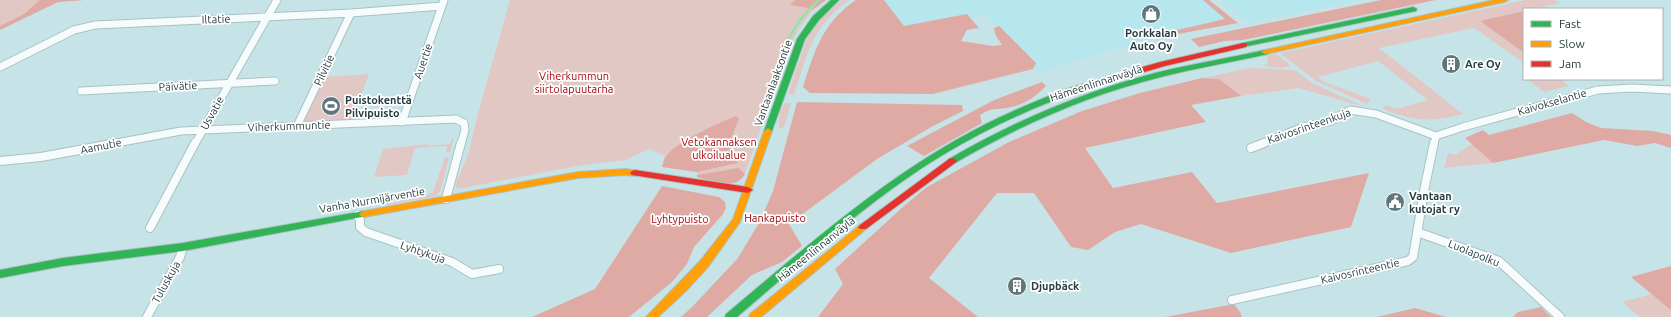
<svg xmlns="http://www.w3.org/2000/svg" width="1671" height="317" font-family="Ubuntu,sans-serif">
<rect width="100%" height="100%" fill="#c6e4e8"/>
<path fill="#b6e6ee" d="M884,0H1209L1238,23L1158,38L1081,59L1039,73L987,15L971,18L967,14L904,26Z
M1220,0H1361L1248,23Z"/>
<path fill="#e1c8c5" d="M0,0H84L58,2L0,30Z
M510,0H826L814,9L800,27L788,49L745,174C736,190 712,180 697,177V172L662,167L665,156L649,149L626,160L583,165L457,189L455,185L468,155L478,113Z
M842,0H849C811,28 808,53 794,95L788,94L807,38L824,15Z
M1525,0H1554L1560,3L1534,9H1524V11L1480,21L1524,53V63L1474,28L1379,48L1463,114C1431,123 1415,121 1383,109L1386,105L1396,109L1428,100L1378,61L1319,77L1324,82L1371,99L1367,104L1316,81L1280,53Z
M1276,53L1291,66L1279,68L1264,66L1267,63L1268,55Z
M1249,68L1295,70L1312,83L1365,107L1298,88L1241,96L1219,79L1202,78Z
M369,74L352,120L305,121L304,119L324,77Z
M1527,79H1561L1569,86L1544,92Z
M785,103H791L784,128L779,129C778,121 779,109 785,103Z
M452,138H454L450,152H446L447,146L415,148L407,175L374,177L383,149L427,144V146L450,144Z
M1472,144L1493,163L1444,168L1448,153L1455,155Z
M445,157H449L441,190L436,196L382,206L383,204L426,196L433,192Z
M1671,266V317H1640L1622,302L1652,294L1631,277Z"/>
<path fill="#e0aaa4" d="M40,0H84L58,2L0,30V26L24,14Z
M795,0H826L814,9L790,5Z
M856,0H884L904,26L967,14L979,28L967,30L961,41L993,46L1002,45L995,34L994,28L999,26L1036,63L1033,69L933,94L810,93L803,87C815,50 822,23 856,0Z
M1203,0H1209L1238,23L1178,34L1173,31L1225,19Z
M1381,0H1436L1243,40L1225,41L1199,47L1191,39Z
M1524,11V53L1480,21Z
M1202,78L1219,79L1241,96L1191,105L1206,122L1085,148L1113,188L1192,172L1217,203L1369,173L1351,227L1231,253L1141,224L1115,232L1088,250L1071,247L1034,193H997L929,278L978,317H818L843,284L835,269L904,206L927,187L1009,142L1082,111L1140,93Z
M1042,82L1046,86C1035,97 1026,104 1011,107C996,111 995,106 980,115L982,123L924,156L907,146L994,100Z
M797,102L962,105L963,111L933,126L877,159L789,224L802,246L782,262L752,275L707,317H681L693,306L738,258L760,221L773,191Z
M1572,113L1586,122L1601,128L1653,131L1671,135V148L1655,143L1637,146L1604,140L1493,163L1465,138L1483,130L1489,135Z
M736,116L739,119C730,140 728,142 738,163L697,172L662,167C663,163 664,158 667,155C681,139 715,125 736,116Z
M739,168L745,174C736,191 712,181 697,177V175Z
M662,186L719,197L725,202L726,208L723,214L694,247L687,264L672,282L629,317H532L595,289Z
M1671,266V310L1631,277Z
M1234,304L1240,312L1242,317H1165Z
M1541,307L1551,317H1513L1518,312Z
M1415,308L1446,317H1377Z"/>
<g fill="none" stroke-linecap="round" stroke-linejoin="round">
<path stroke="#92e3a8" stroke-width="2.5" d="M768,92C780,57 790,24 819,0"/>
<g stroke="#aac1c4" stroke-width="9">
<path id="street-far1" d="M0,67L74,30L95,25L351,13L442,6
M81,91L275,81
M402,122L444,0
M297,126L351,13
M1436,136L1463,127L1598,90L1632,88L1671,90
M111,144L181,131L456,119L464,123L465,130L461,144
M195,144L277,0
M1261,144L1303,127L1331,121L1350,110L1376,114L1436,136
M1434,144L1436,136"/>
</g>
<g stroke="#aac1c4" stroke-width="10">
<path id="street" d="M1251,148L1264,143
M0,161L41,157L117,143
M446,199L461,143
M357,215L360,220V227L366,232L452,262L472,274L499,269
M150,228L195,143
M1417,232L1499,261L1560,317
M1232,300L1408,261L1413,257L1425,186L1434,143
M147,317L180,257L183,247"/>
</g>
<g stroke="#aac1c4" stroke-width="2">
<path id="fast" d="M831,0H839L819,20L805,39L772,131L771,133H765L764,131L797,39L813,16Z
M1413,7L1417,9L1416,11L1243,47L1239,45L1243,43Z
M1265,50L1269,52L1268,54C1232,62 1196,68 1161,77C1088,95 1020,125 955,163H949L947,161L949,159C1014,121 1083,92 1155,73C1191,64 1229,58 1265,50Z
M1083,84L1087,87L1086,89C1035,106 987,128 941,156C867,201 803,261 737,317H725L726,314C818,237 907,157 1018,109C1039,100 1061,90 1083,84Z
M364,211L367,212L369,214L367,216L183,251L63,266L0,278V270L63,258L183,243Z"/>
</g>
<g stroke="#aac1c4" stroke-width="2">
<path id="slow" d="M1494,0H1508L1504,2L1265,54L1261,52L1265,50Z
M768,128L772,131L740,222L708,267L686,291L658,317H646L700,261L733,219L764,131Z
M626,169L638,171L640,173L635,176L626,175L578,178L364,217L361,216L359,214L361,212L364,211L578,172Z
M863,223L866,225L868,227L866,229L761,317H749L750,314L860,225Z"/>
</g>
<g stroke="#aac1c4" stroke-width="2">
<path id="jam" d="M1243,43H1246L1247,45L1246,47L1165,66L1083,90L1079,87L1080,85L1160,62Z
M952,158L955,159L957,161L955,163L866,229H860L858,227L860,225L949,159Z
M635,170L748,187L753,190L748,193L632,175L630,173L632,171Z"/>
</g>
<use href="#street-far1" stroke="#f6fbfc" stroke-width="7"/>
<use href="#street" stroke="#f6fbfc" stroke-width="8"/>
<use href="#fast" fill="#30b455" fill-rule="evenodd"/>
<use href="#slow" fill="#ff9f0a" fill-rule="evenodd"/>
<use href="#jam" fill="#e5322d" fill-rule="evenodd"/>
</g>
<defs>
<g id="shop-disc" transform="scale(1)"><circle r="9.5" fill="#5f777a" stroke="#fff"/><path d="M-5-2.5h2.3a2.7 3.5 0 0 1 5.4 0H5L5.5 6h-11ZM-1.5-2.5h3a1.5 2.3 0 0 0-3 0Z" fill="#fff"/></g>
<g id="building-disc" transform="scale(1)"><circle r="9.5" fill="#5f777a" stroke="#fff"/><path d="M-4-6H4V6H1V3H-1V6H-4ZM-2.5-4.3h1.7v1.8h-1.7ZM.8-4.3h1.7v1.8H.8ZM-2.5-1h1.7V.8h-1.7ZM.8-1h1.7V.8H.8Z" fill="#fff"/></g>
<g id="stadium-disc" transform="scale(1)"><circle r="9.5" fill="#5f777a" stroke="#fff"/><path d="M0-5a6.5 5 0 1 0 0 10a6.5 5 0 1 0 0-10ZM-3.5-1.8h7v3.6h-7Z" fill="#fff"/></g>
<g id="civic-disc" transform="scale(1)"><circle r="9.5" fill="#5f777a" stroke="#fff"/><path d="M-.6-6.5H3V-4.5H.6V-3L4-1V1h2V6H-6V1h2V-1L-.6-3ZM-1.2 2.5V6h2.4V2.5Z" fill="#fff"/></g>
</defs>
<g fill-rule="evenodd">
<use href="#shop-disc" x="1151" y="14"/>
<use href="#building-disc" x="1451" y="64"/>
<use href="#stadium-disc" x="331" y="106"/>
<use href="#civic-disc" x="1395" y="202"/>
<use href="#building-disc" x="1017" y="286"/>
</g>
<g text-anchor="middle" stroke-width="3.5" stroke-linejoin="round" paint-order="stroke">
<g font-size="11" fill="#273c3f" stroke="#fff">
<text transform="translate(216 19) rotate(-2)" y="4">Iltatie</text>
<text transform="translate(423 61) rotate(-71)" y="4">Auertie</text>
<text transform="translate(324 70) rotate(-65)" y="4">Pilvitie</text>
<text transform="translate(773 83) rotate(-70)" y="4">Vantaanlaaksontie</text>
<text transform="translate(1096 83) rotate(-18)" y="4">Hämeenlinnanväylä</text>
<text transform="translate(178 86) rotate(-3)" y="4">Päivätie</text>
<text transform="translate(1552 102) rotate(-16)" y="4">Kaivokselantie</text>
<text transform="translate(212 113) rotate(-61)" y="4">Usvatie</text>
<text transform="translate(289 126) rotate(-2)" y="4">Viherkummuntie</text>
<text transform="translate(1309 126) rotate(-19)" y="4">Kaivosrinteenkuja</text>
<text transform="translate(101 146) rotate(-11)" y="4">Aamutie</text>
<text transform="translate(372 200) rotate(-10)" y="4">Vanha Nurmijärventie</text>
<text transform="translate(816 249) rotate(-39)" y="4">Hämeenlinnanväylä</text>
<text transform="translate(423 252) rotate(19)" y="4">Lyhtykuja</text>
<text transform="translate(1474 253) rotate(22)" y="4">Luolapolku</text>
<text transform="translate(1360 271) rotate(-13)" y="4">Kaivosrinteentie</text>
<text transform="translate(166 282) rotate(-61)" y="4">Tuluskuja</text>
</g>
<g font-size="11" font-weight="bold" fill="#273c3f" stroke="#fff" text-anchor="start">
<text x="1151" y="37" text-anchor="middle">Porkkalan<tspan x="1151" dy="13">Auto Oy</tspan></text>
<text x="1465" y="68">Are Oy</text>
<text x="345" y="104">Puistokenttä<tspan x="345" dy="13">Pilvipuisto</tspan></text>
<text x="1409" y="200">Vantaan<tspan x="1409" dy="13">kutojat ry</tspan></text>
<text x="1031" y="290">Djupbäck</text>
</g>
<g font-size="11" fill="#a6060f" stroke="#fff">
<text x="574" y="80">Viherkummun<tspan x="574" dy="13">siirtolapuutarha</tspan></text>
<text x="719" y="146">Vetokannaksen<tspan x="719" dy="13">ulkoilualue</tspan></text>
<text x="775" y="222">Hankapuisto</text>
<text x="680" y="223">Lyhtypuisto</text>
</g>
</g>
<rect x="1523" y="8" width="140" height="72" fill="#ffffff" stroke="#a9b1b2"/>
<rect x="1531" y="21" width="20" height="6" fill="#30b455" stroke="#a9b1b2"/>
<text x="1559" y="28" font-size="12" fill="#273c3f">Fast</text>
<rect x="1531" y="41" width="20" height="6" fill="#ff9f0a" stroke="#a9b1b2"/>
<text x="1559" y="48" font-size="12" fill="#273c3f">Slow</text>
<rect x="1531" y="61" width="20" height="6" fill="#e5322d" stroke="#a9b1b2"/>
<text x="1559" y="68" font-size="12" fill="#273c3f">Jam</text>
</svg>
